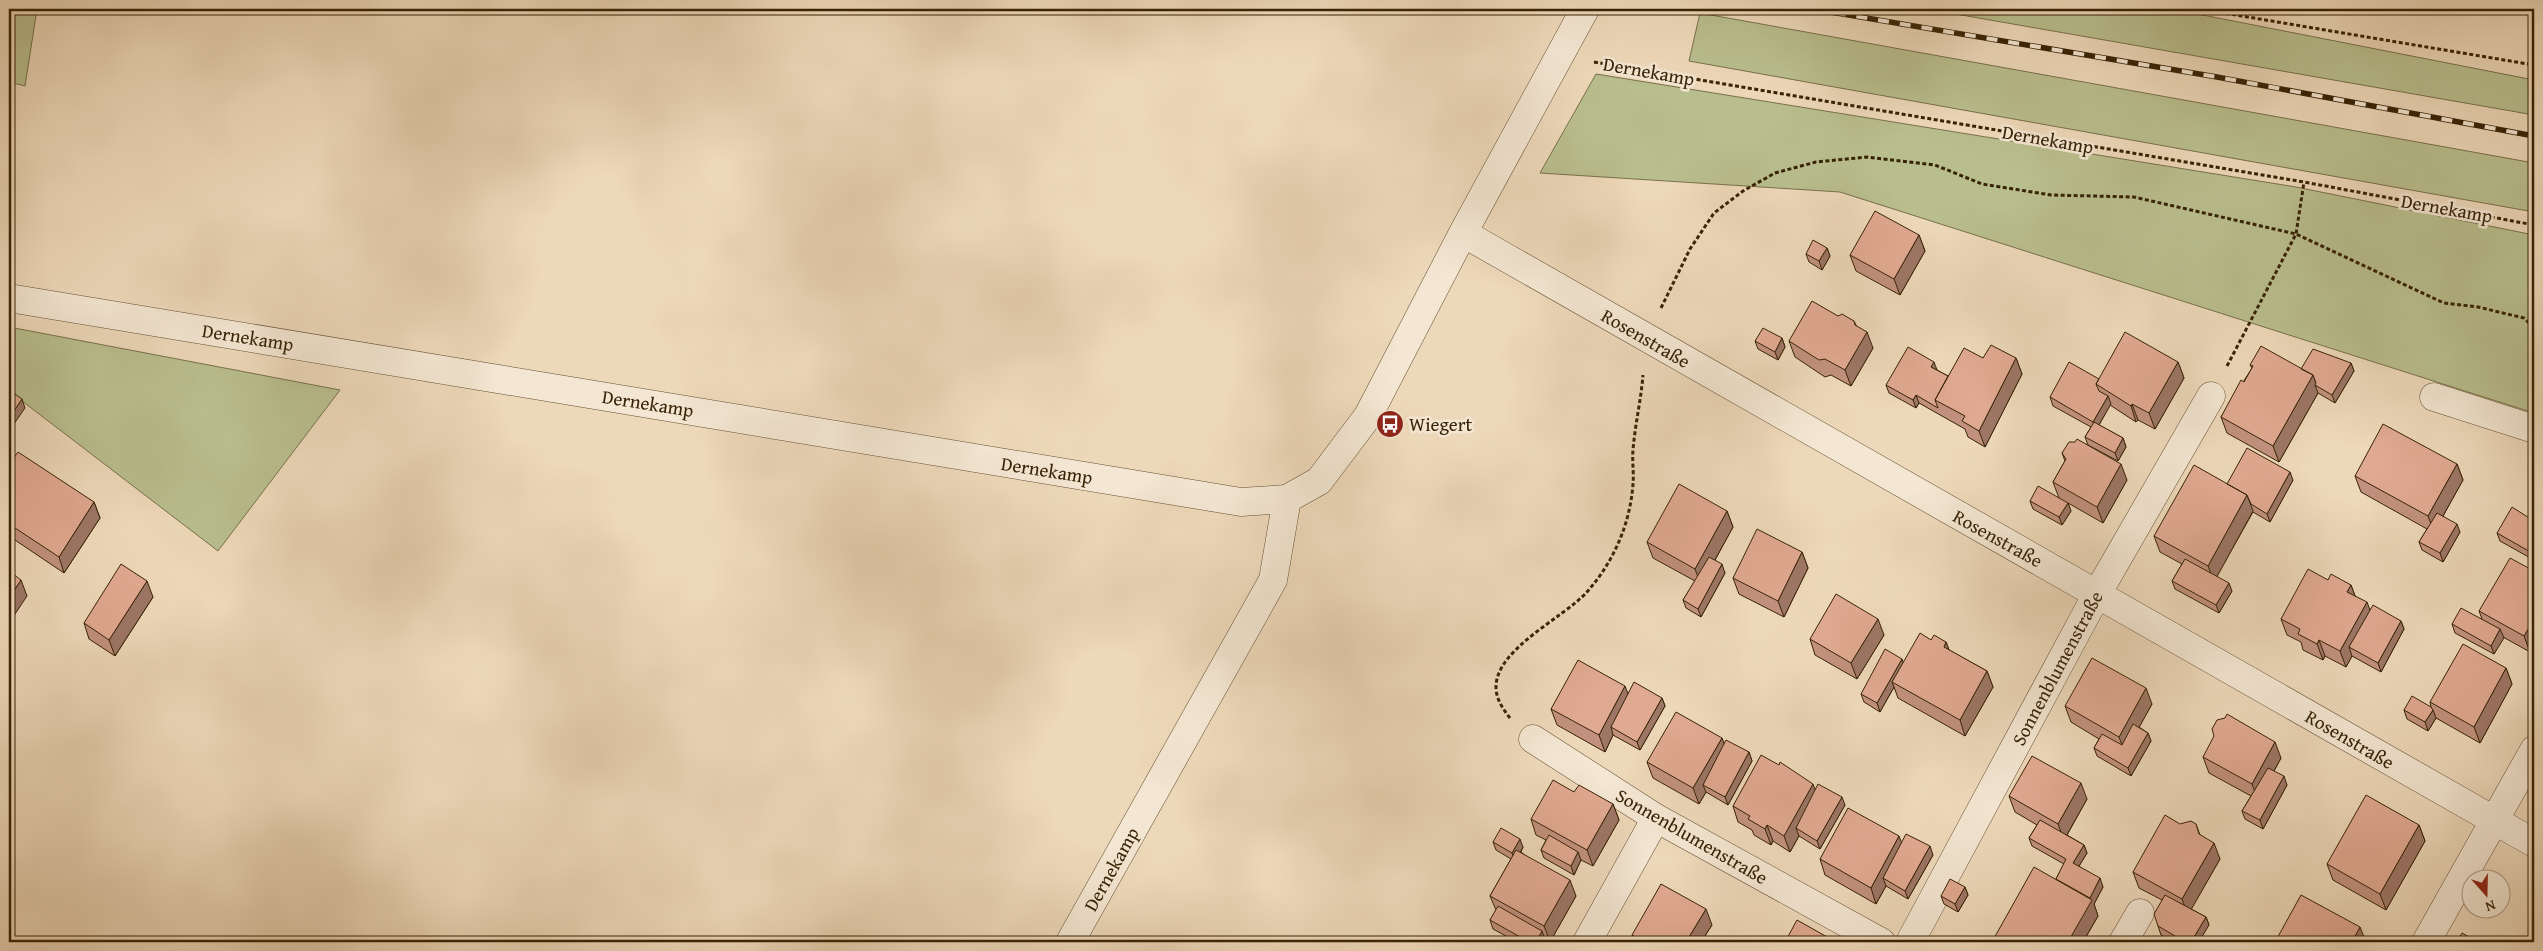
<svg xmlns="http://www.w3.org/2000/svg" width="2543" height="951" font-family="'Gentium Book Plus',serif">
<rect width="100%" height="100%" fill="#edd8b9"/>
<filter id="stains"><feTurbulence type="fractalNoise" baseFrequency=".004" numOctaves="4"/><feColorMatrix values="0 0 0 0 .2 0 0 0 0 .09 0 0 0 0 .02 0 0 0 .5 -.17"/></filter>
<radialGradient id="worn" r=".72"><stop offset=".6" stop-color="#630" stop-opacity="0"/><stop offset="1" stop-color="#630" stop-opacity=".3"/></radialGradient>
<path fill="#b9be8e" stroke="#78704a" d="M9,9H37L25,86L9,82Z
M1927,9H2172L2534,80V115Z
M1700,13L2534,163V212L1689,61Z
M1596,74L2296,187L2534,235V413L1840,192L1540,173Z
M9,327L340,390L218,551L9,391Z"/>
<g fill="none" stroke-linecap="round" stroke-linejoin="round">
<g stroke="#655033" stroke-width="29">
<path id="minor" d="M1463,233L2534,843
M9,298L1241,502L1287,499L1319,481L1368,416L1463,233L1585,9
M2434,397L2534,429
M1533,739L1656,818L1881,942
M1070,942L1273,580L1287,499
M1587,942L1656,818
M1910,942L2097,594L2211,396
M2123,942L2140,913
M2426,942L2534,750"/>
</g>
<path stroke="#382306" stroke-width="3" stroke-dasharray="4 2.5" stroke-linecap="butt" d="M2200,9L2534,65
M1594,62L2304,182L2534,225
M1661,308L1690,249L1714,213L1743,191L1775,173L1816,162L1867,157L1935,165L1982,184L2051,195L2134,197L2296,234L2444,303L2478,307L2524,318L2534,328
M2227,366L2296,234L2304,182
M1510,718C1503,709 1496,699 1496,687C1496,649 1563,618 1586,593C1613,563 1630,525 1633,484C1634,473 1632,461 1633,450C1635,425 1641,400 1643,375"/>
<use href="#minor" stroke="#f3e6d2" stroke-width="28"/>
<g stroke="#382306" stroke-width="5.5">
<path id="rail" d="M1813,9L2217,77L2534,136"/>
</g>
<use href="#rail" stroke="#f3e6d2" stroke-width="4" stroke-dasharray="11" stroke-linecap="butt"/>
</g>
<path fill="#c1917d" stroke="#382306" d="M1919,235L1925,251L1900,295L1856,271L1850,255Z
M1827,248L1830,256L1822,270L1809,262L1806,254Z
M1838,316L1854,321L1856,325L1873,348L1851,386L1831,375L1825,377L1795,357L1789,341Z
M1782,338L1785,347L1778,360L1758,349L1755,341Z
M1983,358H2016L2022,374L1985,447L1968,437L1965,429L1919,403L1916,408L1889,393L1886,385L1937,370L1948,376Z
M2178,362L2184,378L2155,429L2138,420L2136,422L2110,405L2099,425L2123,438L2126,447L2118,461L2088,445L2085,437L2091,427L2053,406L2050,397L2099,379Z
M2351,363L2354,371L2335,403L2318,393L2279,462L2227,433L2221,417L2252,368L2250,365L2301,369Z
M2075,442L2127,480L2103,523L2068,503L2071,511L2062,525L2033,509L2030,501L2059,498L2053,482L2065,461L2062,453Z
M2457,464L2463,480L2443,516L2460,532L2443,562L2422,550L2419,542L2427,529L2361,492L2355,476Z
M9,465L94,502L100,518L64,573L9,536Z
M2293,480L2270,522L2253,512L2217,576L2232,591L2219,613L2175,589L2172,581L2182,564L2160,552L2154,536L2227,484Z
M2534,504V560L2500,541L2497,533L2532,519L2529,513Z
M1727,511L1733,527L1715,560L1725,573L1701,617L1686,608L1683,600L1695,581L1653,558L1647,542Z
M1802,552L1808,568L1784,617L1739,594L1733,578Z
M2534,571V645L2530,652L2503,637L2494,654L2455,633L2452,624L2482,619L2479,611Z
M2328,580L2351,585L2355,596L2370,610L2401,621L2404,629L2381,672L2352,656L2346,667L2325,656L2323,660L2303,650L2301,642L2287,635L2281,619Z
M153,597L115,656L89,639L84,623Z
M1884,635L1857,679L1815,655L1810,639Z
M1931,640L1946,642L1949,650L1987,671L1993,687L1965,736L1898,698L1894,687L1880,712L1864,702L1861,694L1903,663Z
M2506,668L2512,684L2480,743L2436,718L2428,731L2407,719L2404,710L2431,707L2430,702Z
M1628,694L1662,698L1665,706L1640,750L1613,735L1605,752L1557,725L1551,709Z
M2152,704L2139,727L2148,733L2151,741L2131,776L2097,756L2094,748L2099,739L2071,722L2065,706Z
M1722,738L1724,744L1749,752L1752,761L1728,805L1706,792L1699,804L1653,778L1647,762Z
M2203,757L2281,758L2274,771L2287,785L2263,829L2245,819L2242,811L2251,796L2209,773Z
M1815,790L1845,805L1820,849L1799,836L1790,852L1773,841L1771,845L1754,835L1752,830L1738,822L1733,806Z
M1574,792L1613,804L1619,820L1593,866L1581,860L1574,875L1544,858L1541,850L1546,840L1536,835L1531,819Z
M2009,796L2087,799L2067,835L2084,845L2087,853L2079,866L2103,887L2094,904L2098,916L2083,942H1994L1993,940L2056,879L2064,864L2032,846L2029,838L2037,825L2015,812Z
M2196,824L2200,835L2220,859L2191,909L2206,917L2209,925L2172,941L2161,935L2158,926L2162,900L2139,888L2133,872Z
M2419,825L2425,841L2386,910L2333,880L2327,864Z
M1493,842L1523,847L1521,852L1576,896L1550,942L1545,939L1543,942H1517L1493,929L1490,920L1496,910L1490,896L1511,859L1496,850Z
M1901,843L1933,855L1908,899L1886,886L1876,904L1825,875L1820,859Z
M1965,887L1968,895L1958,912L1944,904L1941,896Z
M1712,925L1701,942H1634L1632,935Z"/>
<path fill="#9d7666" stroke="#382306" d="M1919,235L1925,251L1900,295L1894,279Z
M1827,248L1830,256L1822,270L1819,261Z
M1867,332L1873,348L1851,386L1845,370Z
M1782,338L1785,347L1778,360L1775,352Z
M2016,358L2022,374L1985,447L1979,431Z
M1934,362L1937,370L1931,367Z
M2178,362L2184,378L2155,429L2149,413Z
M2351,363L2354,371L2335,403L2332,395Z
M2313,375L2317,386L2315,385L2318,393L2279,462L2273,446Z
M1916,395L1919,403L1916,408L1913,400Z
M2108,396L2111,404L2096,430L2093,422Z
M22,399L25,408L9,431V418Z
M2132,404L2138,420L2136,422L2131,406Z
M2123,438L2126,447L2118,461L2115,453Z
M2121,464L2127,480L2103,523L2097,507Z
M2457,464L2463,480L2434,532L2428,516Z
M2290,472L2293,480L2270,522L2267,514Z
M2247,495L2253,511L2214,582L2208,566Z
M94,502L100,518L64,573L59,557Z
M2068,503L2071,511L2062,525L2059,517Z
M1727,511L1733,527L1701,585L1695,569Z
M2457,524L2460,532L2443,562L2440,553Z
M1802,552L1808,568L1784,617L1778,601Z
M1722,564L1725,573L1701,617L1698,609Z
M21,580L27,596L9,623V598Z
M147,581L153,597L115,656L109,640Z
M2229,583L2232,591L2219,613L2216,605Z
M2351,585L2357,601L2347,592Z
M2367,602L2373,618L2349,647L2352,656L2346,667L2340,651Z
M1878,619L1884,635L1857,679L1851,663Z
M2534,619V645L2530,652L2524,636Z
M2401,621L2404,629L2381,672L2378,663Z
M2500,629L2504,638L2494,654L2491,646Z
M2319,640L2325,656L2323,660L2317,644Z
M1946,642L1952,658L1944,647Z
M1902,659L1905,668L1892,682L1894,687L1880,712L1877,703Z
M2506,668L2512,684L2480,743L2474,727Z
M1987,671L1993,687L1965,736L1960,720Z
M1625,686L1631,702L1611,727L1613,735L1605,752L1599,735Z
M2146,688L2152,704L2125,753L2119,737Z
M1662,698L1665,706L1640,750L1637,742Z
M2433,710L2436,718L2428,731L2425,722Z
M2148,733L2151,741L2131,776L2128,768Z
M1722,738L1728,754L1703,785L1706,792L1699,804L1693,788Z
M2275,742L2281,758L2258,800L2252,784Z
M1749,752L1752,761L1728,805L1725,797Z
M2284,776L2287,785L2263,829L2260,820Z
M2081,783L2087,799L2064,840L2058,824Z
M1813,784L1819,800L1796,828L1799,836L1790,852L1784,836Z
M1842,797L1845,805L1820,849L1817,841Z
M1613,804L1619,820L1593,866L1587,850Z
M1767,825L1773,841L1771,845L1765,829Z
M2419,825L2425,841L2386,910L2380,894Z
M1899,836L1905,852L1883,878L1886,886L1876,904L1871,888Z
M1520,839L1523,847L1515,862L1512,853Z
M2214,843L2220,859L2188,915L2182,899Z
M2084,845L2087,853L2076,871L2073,863Z
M1930,846L1933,855L1908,899L1905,891Z
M1578,852L1581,860L1574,875L1571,866Z
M2100,878L2103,887L2094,904L2098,916L2083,942H2068Z
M1570,880L1576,896L1550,942L1544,926Z
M1965,887L1968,895L1958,912L1955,904Z
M1706,909L1712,925L1701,942H1686Z
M2206,917L2209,925L2199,942H2191Z
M2360,927L2366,942H2352Z
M1542,931L1545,939L1543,942H1536Z"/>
<path fill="#e0a991" stroke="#382306" d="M1875,211L1919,235L1894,279L1850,255Z
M1813,240L1827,248L1819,261L1806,254Z
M1812,301L1838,316L1842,314L1854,321L1855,325L1867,332L1845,370L1825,359L1819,360L1789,341Z
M1763,328L1782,338L1775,352L1755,341Z
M2125,332L2178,362L2149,413L2132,404L2131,406L2096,384Z
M1991,345L2016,358L1979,431L1962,421L1965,416L1935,400L1964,348L1983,358Z
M2261,346L2313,375L2273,446L2221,417L2241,380L2244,382L2253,366L2250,365Z
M1908,347L1934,362L1931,367L1948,376L1935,400L1938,408L1916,395L1913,400L1886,385Z
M2313,349L2351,363L2332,395L2315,385L2316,383L2313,375L2301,369Z
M2069,362L2099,379L2096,384L2099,391L2108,396L2093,422L2050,397Z
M9,390L22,399L9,418Z
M2094,422L2123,438L2115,453L2085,437Z
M2383,424L2457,464L2428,516L2355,476Z
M2077,439L2121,464L2097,507L2053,482L2066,459L2062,453L2069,442H2075Z
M2247,448L2290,472L2267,514L2251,504L2247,495L2227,484Z
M18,452L94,502L59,557L9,524V465Z
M2194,465L2247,495L2208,566L2154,536Z
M1679,484L1727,511L1695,569L1647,542Z
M2038,486L2068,503L2059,517L2030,501Z
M2534,504V515L2529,513Z
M2512,507L2534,521V554L2497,533Z
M2437,513L2457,524L2440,553L2419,542Z
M1757,529L1802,552L1778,601L1733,578Z
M1709,557L1722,564L1698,609L1683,600Z
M2510,558L2534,571V619L2524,636L2479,611Z
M2185,559L2229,583L2216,605L2172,581Z
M121,564L147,581L109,640L84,623Z
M2308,569L2328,580L2331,574L2351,585L2347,592L2367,602L2340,651L2319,640L2317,644L2298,634L2300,629L2281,619Z
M9,571L21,580L9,598Z
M1836,594L1878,619L1851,663L1810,639Z
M2373,605L2401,621L2378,663L2349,647Z
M2461,608L2500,629L2491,646L2452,624Z
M1920,633L1931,640L1934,635L1946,642L1944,647L1987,671L1960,720L1892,682Z
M2463,644L2506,668L2474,727L2430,702Z
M1885,649L1902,659L1877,703L1861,694Z
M2092,658L2146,688L2119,737L2065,706Z
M1578,660L1625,686L1599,735L1551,709Z
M1634,682L1662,698L1637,742L1611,727Z
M2412,696L2431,707L2433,710L2425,722L2404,710Z
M1676,712L1722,738L1693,788L1647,762Z
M2227,714L2275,742L2252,784L2203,757L2214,736L2212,729L2217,720L2225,718Z
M2133,724L2148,733L2128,768L2094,748L2102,734L2122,745Z
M1726,740L1749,752L1725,797L1703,785Z
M1761,755L1779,765L1780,762L1813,784L1784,836L1767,825L1765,829L1748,819L1750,816L1733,806Z
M2032,756L2081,783L2058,824L2009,796Z
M2268,768L2284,776L2260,820L2242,811Z
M1553,780L1574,792L1579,785L1613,804L1587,850L1531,819Z
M1818,784L1842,797L1817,841L1796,828Z
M2366,795L2419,825L2380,894L2327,864Z
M1848,808L1899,836L1871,888L1820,859Z
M2165,815L2180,824L2191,821L2196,824L2199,834L2214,843L2182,899L2133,872Z
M2040,820L2084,845L2073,863L2100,878L2090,898L2056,879L2066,859L2029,838Z
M1501,828L1520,839L1512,853L1493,842Z
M1906,834L1930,846L1905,891L1883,878Z
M1549,835L1578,852L1571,866L1541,850Z
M1516,850L1570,880L1544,926L1490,896Z
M2034,867L2092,900L2068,942H1997L1993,940Z
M1950,879L1965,887L1955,904L1941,896Z
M1661,884L1706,909L1686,942H1644L1632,935Z
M2165,895L2206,917L2191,942H2171L2175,936L2158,926L2154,914Z
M2301,895L2360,927L2352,942H2275Z
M1498,906L1542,931L1536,942H1529L1490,920Z
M1797,920L1836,942H1785Z
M2462,933L2478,942H2457Z
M1493,936L1504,942H1489Z"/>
<defs>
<g id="bus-disc" transform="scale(1.4375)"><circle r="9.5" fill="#8f2418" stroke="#f3e6d2"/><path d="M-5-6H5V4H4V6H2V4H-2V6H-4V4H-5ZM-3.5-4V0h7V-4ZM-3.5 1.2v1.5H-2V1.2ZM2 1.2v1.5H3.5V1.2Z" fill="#fff"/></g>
</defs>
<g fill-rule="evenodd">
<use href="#bus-disc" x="1390" y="424"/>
</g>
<g text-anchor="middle" stroke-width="5" stroke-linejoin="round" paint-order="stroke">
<g font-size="19" fill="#382306" stroke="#f3e6d2">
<text transform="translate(1649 71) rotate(10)" y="7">Dernekamp</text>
<text transform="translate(2048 139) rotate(10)" y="7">Dernekamp</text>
<text transform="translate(2447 208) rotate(10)" y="7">Dernekamp</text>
<text transform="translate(248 337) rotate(9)" y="7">Dernekamp</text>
<text transform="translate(1646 338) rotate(30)" y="7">Rosenstraße</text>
<text transform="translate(648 403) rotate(9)" y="7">Dernekamp</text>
<text transform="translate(1047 470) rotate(9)" y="7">Dernekamp</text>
<text transform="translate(1998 538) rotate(29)" y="7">Rosenstraße</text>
<text transform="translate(2057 668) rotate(-62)" y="7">Sonnenblumenstraße</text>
<text transform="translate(2350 739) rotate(30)" y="7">Rosenstraße</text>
<text transform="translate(1692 836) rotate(30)" y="7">Sonnenblumenstraße</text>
<text transform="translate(1111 869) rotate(-61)" y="7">Dernekamp</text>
</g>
<g font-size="19" fill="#382306" stroke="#f3e6d2" text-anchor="start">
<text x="1409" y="431">Wiegert</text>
</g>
</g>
<rect width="2543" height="951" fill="none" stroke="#edd8b9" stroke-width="30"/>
<rect x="10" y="10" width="2523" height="931" fill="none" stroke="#382306" stroke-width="2.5"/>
<rect x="15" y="15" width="2513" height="921" fill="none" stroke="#382306"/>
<g transform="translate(2486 894) rotate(160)"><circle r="24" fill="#f3e6d2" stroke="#a89880"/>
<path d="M0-4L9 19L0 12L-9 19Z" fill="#8f2418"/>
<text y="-8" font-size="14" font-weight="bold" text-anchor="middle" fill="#382306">N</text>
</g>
<rect width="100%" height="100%" filter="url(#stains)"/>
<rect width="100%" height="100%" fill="url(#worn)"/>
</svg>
